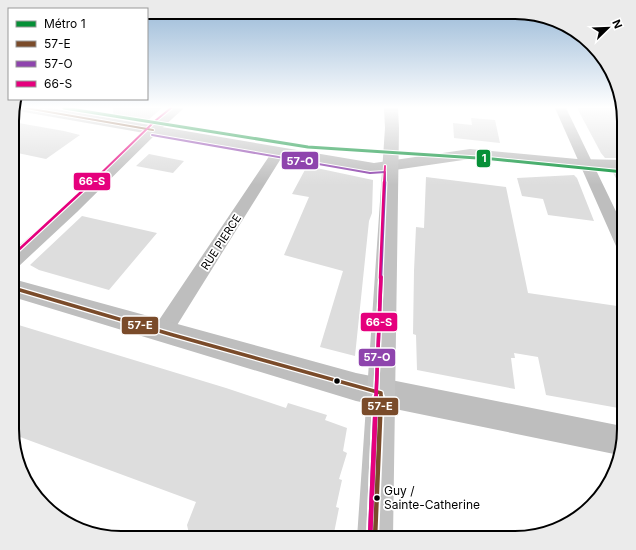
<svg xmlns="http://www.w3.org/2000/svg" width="636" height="550" font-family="Inter,sans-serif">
<rect width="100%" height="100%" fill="#fff"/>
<path fill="#ddd" d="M113,108H162L147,121L113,115Z
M577,108H622L624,158H605L601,153Z
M471,118L495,120L500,143L454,138L453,123L472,125Z
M13,122L64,131L80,135L46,159L13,152Z
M149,154L184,161L173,173L136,166Z
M307,166L373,180L372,213L369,221L355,356L320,347L343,271L284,255L309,197L292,194Z
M612,171L624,172V193Z
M574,175L577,178L594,221L548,215L543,199L522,196L517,178Z
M426,177L506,187L528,293L624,307V409L546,395L538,357L514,353L515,358H511L515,389L417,370L416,335L413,334L414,271L416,227L424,228Z
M82,216L157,233L109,290L39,270L30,265Z
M12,323L226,388L286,408L288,403L327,415L325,420L347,428L343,451L347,453L339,479L342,480L336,507L339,508L333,538H190L187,525L196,502L12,434Z"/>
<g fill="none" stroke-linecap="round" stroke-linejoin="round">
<path fill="#bebebe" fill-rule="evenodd" d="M172,108H184L162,128L77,212L19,266L13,268V251L67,204L154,122Z
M555,108H566L624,228V252L618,250L616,246Z
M279,148L284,149L285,152L169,338L162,341L155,338L152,332L155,326L274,149Z"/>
<path fill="#bebebe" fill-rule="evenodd" d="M17,108H50L374,163L470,149L577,159L624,160V170L577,169L470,159L374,173L24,112L19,111Z
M13,279L356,373L622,426L624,429L619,455L356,401L13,297Z"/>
<path fill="#c2c2c2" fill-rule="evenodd" d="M384,108H398L399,128L393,538H357L385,128Z"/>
<g stroke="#fff" stroke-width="4">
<path id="bus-1-far2" d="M26,108L153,130"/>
</g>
<g stroke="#fff" stroke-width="6">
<path id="bus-1-far1" d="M13,288L173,335L381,393V398"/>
</g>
<g stroke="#fff" stroke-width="8">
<path id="bus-1" d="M375,538L381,397"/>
</g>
<g stroke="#fff" stroke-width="4">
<path id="bus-2-far3" d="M152,135L370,173L385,172V183"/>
</g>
<g stroke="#fff" stroke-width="5">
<path id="bus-2-far2" d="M381,278L385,182"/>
</g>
<g stroke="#fff" stroke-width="6">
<path id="bus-2-far1" d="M376,398L381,277"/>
</g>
<g stroke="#fff" stroke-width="8">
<path id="bus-2" d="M370,538L376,397"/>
</g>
<g stroke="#fff" stroke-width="4">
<path id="bus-3-far3" d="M91,183L155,121L171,108
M384,183L385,166"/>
</g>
<g stroke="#fff" stroke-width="5">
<path id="bus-3-far2" d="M13,255L92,182
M380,278L384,182"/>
</g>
<g stroke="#fff" stroke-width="6">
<path id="bus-3-far1" d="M376,398L381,277"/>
</g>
<g stroke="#fff" stroke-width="8">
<path id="bus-3" d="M370,538L376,397"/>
</g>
<use href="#bus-1-far2" stroke="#7a4b2a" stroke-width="2"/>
<use href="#bus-1-far1" stroke="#7a4b2a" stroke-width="3.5"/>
<use href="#bus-1" stroke="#7a4b2a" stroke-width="4.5"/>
<use href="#bus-2-far3" stroke="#8e44ad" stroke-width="2"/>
<use href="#bus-2-far2" stroke="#8e44ad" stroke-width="2.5"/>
<use href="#bus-2-far1" stroke="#8e44ad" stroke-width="3.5"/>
<use href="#bus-2" stroke="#8e44ad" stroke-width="4.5"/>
<use href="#bus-3-far3" stroke="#e5007d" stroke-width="2"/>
<use href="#bus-3-far2" stroke="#e5007d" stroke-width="2.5"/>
<use href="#bus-3-far1" stroke="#e5007d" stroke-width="3.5"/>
<use href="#bus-3" stroke="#e5007d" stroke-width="4.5"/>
<g stroke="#fff" stroke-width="5">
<path id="metro-1" d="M64,108L308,147L493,159L624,172"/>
</g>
<use href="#metro-1" stroke="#069037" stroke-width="3"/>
</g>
<linearGradient id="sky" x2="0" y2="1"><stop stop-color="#96b7d6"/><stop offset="0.58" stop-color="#fff"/><stop offset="1" stop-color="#fff" stop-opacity="0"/></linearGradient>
<rect width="636" height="185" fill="url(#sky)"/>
<g fill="#000" stroke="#fff" stroke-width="1.5">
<circle cx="337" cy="381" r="3.5"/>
<circle cx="377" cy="498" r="3.5"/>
</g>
<g text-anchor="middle" stroke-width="3.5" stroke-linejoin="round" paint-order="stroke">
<g font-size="11" fill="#000" stroke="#fff">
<text transform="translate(221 242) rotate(-57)" y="4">RUE PIERCE</text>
</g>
<g font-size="12" fill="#000" stroke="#fff" text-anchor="start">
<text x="384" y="495">Guy /<tspan x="384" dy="14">Sainte-Catherine</tspan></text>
</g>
</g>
<path d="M0 0H636V550H0ZM121 19H515A102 102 0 0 1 617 121V429A102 102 0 0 1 515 531H121A102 102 0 0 1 19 429V121A102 102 0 0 1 121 19Z" fill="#ebebeb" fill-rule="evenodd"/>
<path fill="none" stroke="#000" stroke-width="2" d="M121 19H515A102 102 0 0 1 617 121V429A102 102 0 0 1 515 531H121A102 102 0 0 1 19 429V121A102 102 0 0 1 121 19Z"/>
<g stroke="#fff" stroke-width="1.5">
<rect x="476" y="149" width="15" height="19" rx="4" fill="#069037"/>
<rect x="281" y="151" width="38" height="19" rx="4" fill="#8e44ad"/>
<rect x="73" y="172" width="38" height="19" rx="4" fill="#e5007d"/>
<rect x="360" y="312" width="38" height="20" rx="4" fill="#e5007d"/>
<rect x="121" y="316" width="38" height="19" rx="4" fill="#7a4b2a"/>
<rect x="358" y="348" width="38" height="19" rx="4" fill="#8e44ad"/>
<rect x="361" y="397" width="38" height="19" rx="4" fill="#7a4b2a"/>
</g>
<g font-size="11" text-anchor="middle" font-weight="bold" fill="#fff">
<text x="484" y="162">1</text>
<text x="300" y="165">57-O</text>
<text x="92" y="185">66-S</text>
<text x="379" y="326">66-S</text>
<text x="140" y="329">57-E</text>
<text x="377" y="361">57-O</text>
<text x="380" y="410">57-E</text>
</g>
<rect x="8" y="8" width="140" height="92" fill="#ffffff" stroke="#999999"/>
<rect x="16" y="21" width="20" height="6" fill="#069037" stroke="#999999"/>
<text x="44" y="28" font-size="12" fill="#000000">Métro 1</text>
<rect x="16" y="41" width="20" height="6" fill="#7a4b2a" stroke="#999999"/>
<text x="44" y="48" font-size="12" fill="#000000">57-E</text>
<rect x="16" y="61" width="20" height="6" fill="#8e44ad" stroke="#999999"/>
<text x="44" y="68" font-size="12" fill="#000000">57-O</text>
<rect x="16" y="81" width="20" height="6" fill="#e5007d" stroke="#999999"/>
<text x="44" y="88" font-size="12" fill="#000000">66-S</text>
<g transform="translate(608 28) rotate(67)" stroke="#ffffff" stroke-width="3" paint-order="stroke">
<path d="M0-3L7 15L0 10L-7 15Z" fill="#000000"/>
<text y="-6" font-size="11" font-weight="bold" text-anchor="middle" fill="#000000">N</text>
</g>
</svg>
